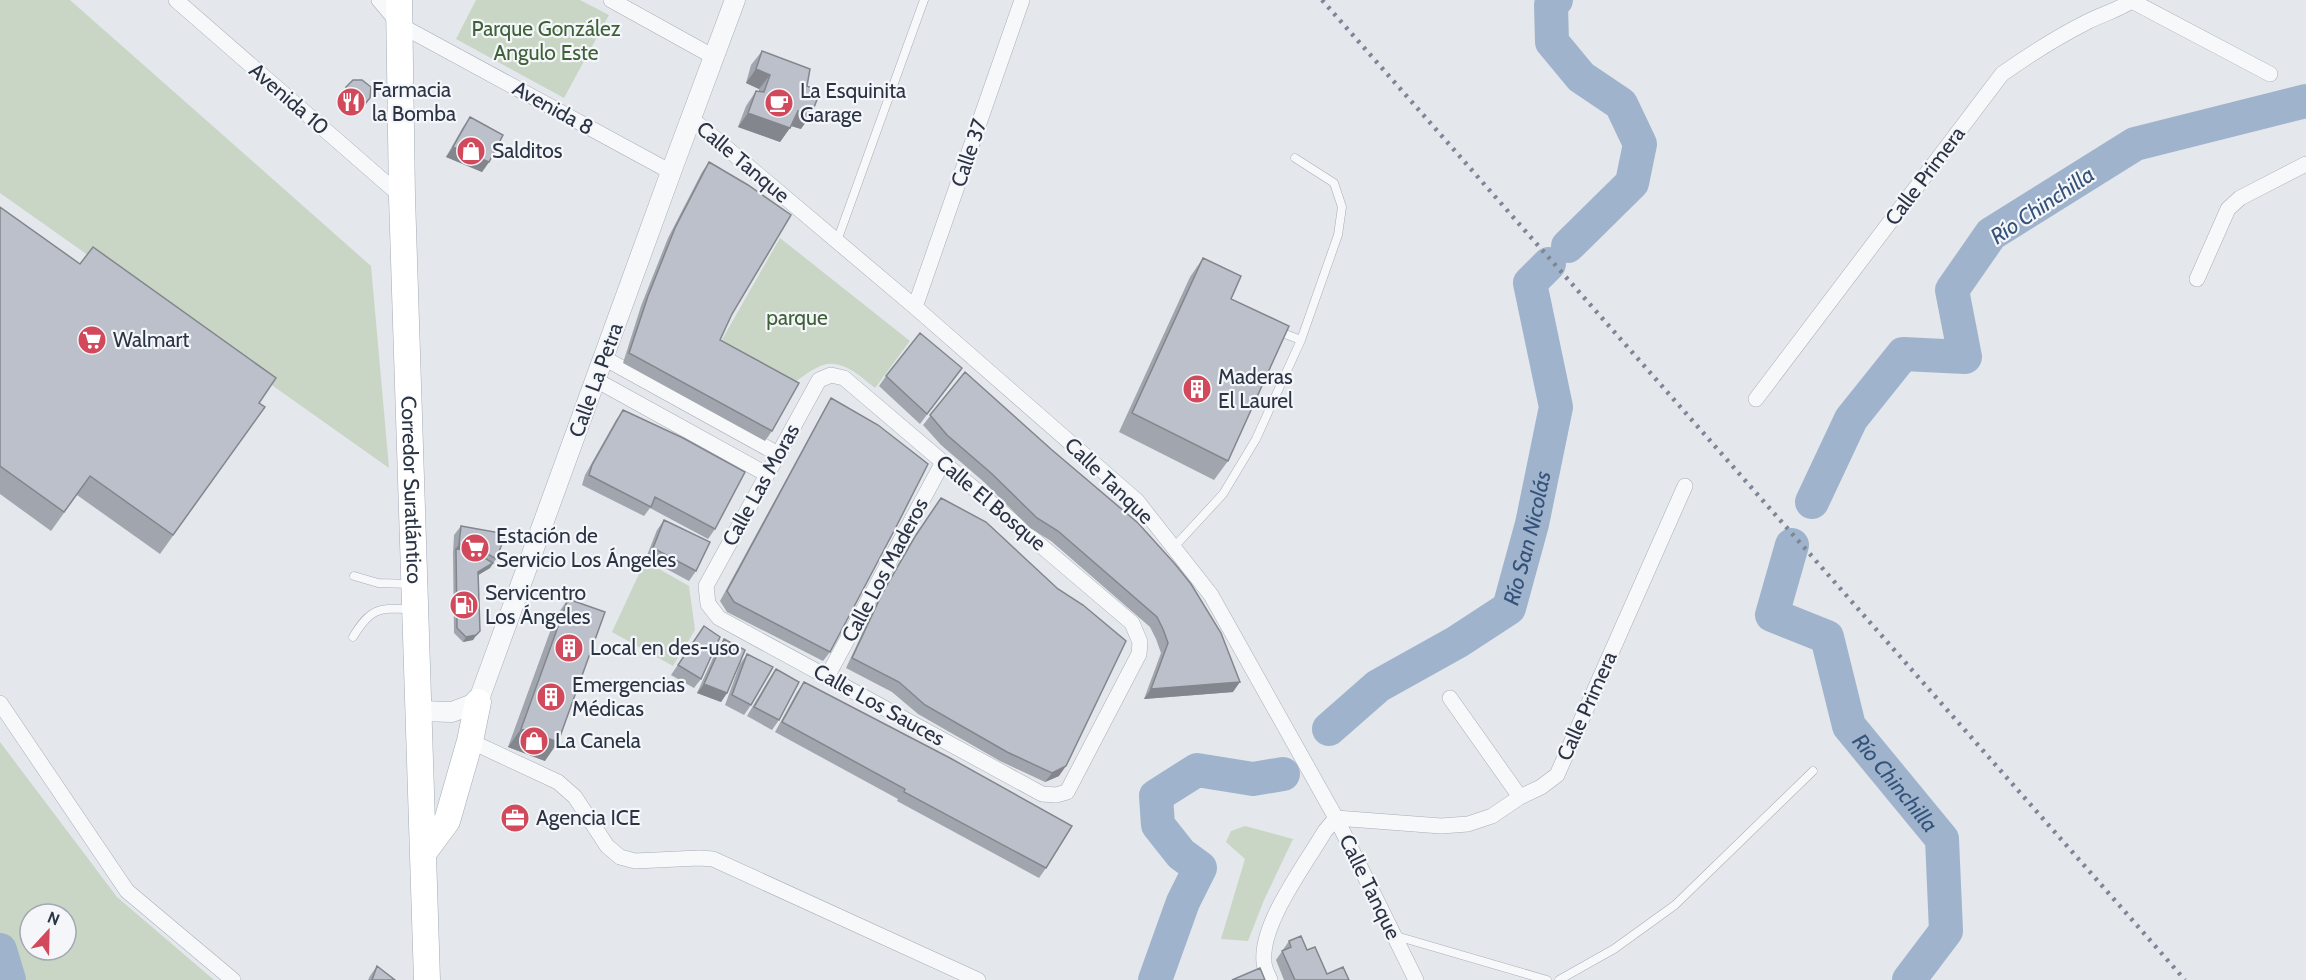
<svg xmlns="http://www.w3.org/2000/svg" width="2306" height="980" font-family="Cabin,sans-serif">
<rect width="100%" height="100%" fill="#e4e7ec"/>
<path fill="#c9d6c5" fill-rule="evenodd" d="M0,0H70L371,266L389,468L0,193Z
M476,0H580L609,15L564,98L456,39Z
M780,238L910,341L875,388C861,377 843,359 823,365C811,369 799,380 789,386L720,343Z
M645,561L689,586L695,630L673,666L612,632Z
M0,742L117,897L214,980H0ZM30,914H66V950H30Z
M1245,826L1293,839L1264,900L1248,941L1221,939L1245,859L1226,842L1231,831Z"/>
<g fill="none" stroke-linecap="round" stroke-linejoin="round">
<g stroke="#9fb4cc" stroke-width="34">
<path d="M1556,0L1551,5L1552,42L1581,77L1621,104L1640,144L1632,183L1568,246"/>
<path d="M1812,502L1851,419L1903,354L1965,357L1952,290L1991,234L2135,144L2306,101"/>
<path id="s1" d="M1792,545L1772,615L1827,637L1849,726L1942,839L1946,931L1909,980"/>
<path id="s2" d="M1329,729L1378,686L1457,642L1509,608L1532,524L1556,407L1530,283L1549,264"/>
<path d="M0,950L9,980"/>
<path d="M1155,980L1183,902L1200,868L1181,854L1158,825L1156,796L1197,770L1253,779L1283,774"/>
</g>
<g stroke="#a9aeb7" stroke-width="9">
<path id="service" d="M837,241L924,0
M1277,331L1301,340
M1174,547L1223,494L1256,439L1301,340L1338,235L1342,207L1334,183L1295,158
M354,576L378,583L409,584
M353,637C371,607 379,608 413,609
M1396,936L1547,980
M1559,980L1614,949L1675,905L1813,771"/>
</g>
<g stroke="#a9aeb7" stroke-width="16">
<path id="minor" d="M176,0L402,197
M379,0L400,25L671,172
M611,0L714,57
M2130,0L2270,74
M691,118L915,307L1137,501L1211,595L1336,818L1416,980
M2197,279L2228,209L2240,198L2306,164
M915,307L1022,0
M604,358L778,454
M831,375L844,378L1132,623L1140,642L1139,654L1067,792L1056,795L1042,794L719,618L708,604L706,586L819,380Z
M596,380L766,474
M1756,399L2002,74C2029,55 2057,37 2087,22C2102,14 2119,10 2133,0
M827,677L943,462
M1450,698L1520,797
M0,703L127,891L233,980
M470,741L558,782L575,797L607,846L620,857L635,861L699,858L713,859L978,980
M1270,980C1268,975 1264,968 1264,962C1260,924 1305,865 1325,831L1336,818L1441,826L1468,824L1492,816L1520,797L1541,787L1557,775L1685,486"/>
</g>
<g stroke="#a9aeb7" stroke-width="21">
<path id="tertiary" d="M420,711L452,712L478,702L671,172L735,0"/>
</g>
<g stroke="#a3abb8" stroke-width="27">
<g id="primary">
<path id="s3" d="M399,0L402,197L427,980"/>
<path d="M424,852L447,821L470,741L478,702"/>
</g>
</g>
<use href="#service" stroke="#f7f8fa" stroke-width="8"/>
<use href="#minor" stroke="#f7f8fa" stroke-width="15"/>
<use href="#tertiary" stroke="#f7f8fa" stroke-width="20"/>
<use href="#primary" stroke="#fff" stroke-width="26"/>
<path stroke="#7d8696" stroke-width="4.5" stroke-dasharray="3 6" stroke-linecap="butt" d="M1322,0L2185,980"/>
</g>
<path fill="#a1a5ae" d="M762,51L801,129L791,126L780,142L738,127L746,106L756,91L759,92V89L746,83L751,65Z
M346,87L370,98L363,108L356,116L344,115L338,107L339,97Z
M470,117L489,162L482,172L446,157L463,127Z
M709,162L732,314L720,340L772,431L765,441L623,363L641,306L668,238L702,172Z
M0,207L265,407L160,554L77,495L51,531L0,494Z
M1203,258L1228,461L1214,480L1119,432L1190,277Z
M962,368L920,424L879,386L886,376Z
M965,372L1233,692L1144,699L1161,653L1156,639L1150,627L1051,541L1030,528L984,482L941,445L923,425Z
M831,398L830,652L823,661L727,612L720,601L825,408Z
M623,410L715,529L708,539L650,508L644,516L582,485L585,475L616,420Z
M941,498L1059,776L1045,782L1000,761L918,714L892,692L846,668L876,604L909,545Z
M664,520L696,571L689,581L646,558L657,530Z
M461,526L496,559L490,568L478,575L480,631L473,640L463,642L454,633L453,554L454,535Z
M568,599L545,761L508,747L555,618Z
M704,626L701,679L694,688L671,675Z
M724,639L727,693L721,702L697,693L717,649Z
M747,654L751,705L744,715L725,705L740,664Z
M776,669L779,720L772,730L747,716L769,679Z
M804,682L1046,868L1039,878L897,801L898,799L775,732L797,692Z
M1289,941L1307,950L1327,974L1349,980H1284L1276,960Z
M377,966L395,980H368L370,976Z"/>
<path fill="#83868d" d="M756,69L770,75L759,89L746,83Z
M370,98L363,108L356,116L344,115L351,105Z
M798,111L811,115L801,129L788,125Z
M748,113L790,128L780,142L738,127Z
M453,147L489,162L482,172L446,157Z
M459,544L476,547L469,556L456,549L452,554Z
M493,563L490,568L475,577L478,572Z
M476,635L473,640L463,642L466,637Z
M1240,682L1233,692L1144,699L1151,689Z
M704,684L727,693L721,702L697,693Z
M521,729L558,742L545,761L508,747Z
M1066,766L1059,776L1045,782L1052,773Z"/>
<path fill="#bbc0ca" stroke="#83868d" stroke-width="1.5" d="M762,51L810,69L807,86L820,92L811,115L798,111L790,128L748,113L756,91L764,92L770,75L756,69Z
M353,80H362L371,87L370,98L363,106L351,105L345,97L346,87Z
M470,117L503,135L489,162L453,147Z
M709,162L748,185L791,215L732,314L720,340L799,383L772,431L629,353L648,296L675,228Z
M0,207L80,264L93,247L276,378L259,403L265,407L173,535L90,476L64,512L0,466Z
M1203,258L1241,276L1231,299L1289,326L1228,461L1132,413Z
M920,333L962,368L927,414L886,376Z
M965,372L1052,450L1138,523L1175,564L1191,584L1221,633L1240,682L1151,689L1168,643L1163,629L1157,617L1058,531L1037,518L991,473L947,435L930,415Z
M831,398L878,425L928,464L895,529L830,652L734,602L727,591Z
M623,410L683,438L745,472L715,529L655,497L651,507L589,475L592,465Z
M941,498L986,522L1058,589L1083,605L1126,641L1066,766L1052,773L1007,752L925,705L899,682L852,658L882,594L916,535Z
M664,520L710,542L696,571L653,548Z
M461,526L506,534L496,559L476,547L459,544Z
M456,549L473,551L493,563L478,572L480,631L476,635L466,637L457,628Z
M568,599L605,612L558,742L521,729Z
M704,626L720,637L701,679L678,665Z
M724,639L745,650L727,693L704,684Z
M747,654L773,667L751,705L732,695Z
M776,669L799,682L779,720L754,707Z
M804,682L950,758L1072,826L1046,868L904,792L905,789L782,722Z
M1301,936L1307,950L1315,947L1327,974L1343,967L1349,980H1295L1282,951L1291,947L1289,941Z
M377,966L395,980H372Z
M1260,968L1265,980H1232Z"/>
<defs>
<g id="restaurant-disc" transform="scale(1.5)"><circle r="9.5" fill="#d1495b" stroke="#f4f6f9"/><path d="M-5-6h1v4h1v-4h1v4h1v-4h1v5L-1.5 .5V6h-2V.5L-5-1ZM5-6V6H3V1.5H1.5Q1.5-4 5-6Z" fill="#fff"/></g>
<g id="cafe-disc" transform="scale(1.5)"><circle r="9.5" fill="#d1495b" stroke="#f4f6f9"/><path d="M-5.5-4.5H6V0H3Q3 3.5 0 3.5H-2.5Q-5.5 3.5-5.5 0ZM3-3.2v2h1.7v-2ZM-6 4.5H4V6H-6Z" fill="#fff"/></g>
<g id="shop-disc" transform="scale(1.5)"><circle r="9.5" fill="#d1495b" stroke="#f4f6f9"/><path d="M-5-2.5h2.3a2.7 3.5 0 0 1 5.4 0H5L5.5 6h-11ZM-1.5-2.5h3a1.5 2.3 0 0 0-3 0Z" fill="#fff"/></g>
<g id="supermarket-disc" transform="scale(1.5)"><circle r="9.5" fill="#d1495b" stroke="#f4f6f9"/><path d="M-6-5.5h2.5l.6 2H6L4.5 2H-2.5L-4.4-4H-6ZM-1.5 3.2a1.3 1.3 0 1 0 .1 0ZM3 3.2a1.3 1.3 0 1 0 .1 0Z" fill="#fff"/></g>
<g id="building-disc" transform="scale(1.5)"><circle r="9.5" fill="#d1495b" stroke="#f4f6f9"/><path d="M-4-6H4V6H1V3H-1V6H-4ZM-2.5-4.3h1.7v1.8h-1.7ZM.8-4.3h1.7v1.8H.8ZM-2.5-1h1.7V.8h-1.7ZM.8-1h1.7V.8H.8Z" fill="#fff"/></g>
<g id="fuel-disc" transform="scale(1.5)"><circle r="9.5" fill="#d1495b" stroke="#f4f6f9"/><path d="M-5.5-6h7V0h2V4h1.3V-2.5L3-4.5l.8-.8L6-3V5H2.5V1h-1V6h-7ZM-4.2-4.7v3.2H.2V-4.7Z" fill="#fff"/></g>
<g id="office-disc" transform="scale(1.5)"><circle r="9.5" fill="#d1495b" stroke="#f4f6f9"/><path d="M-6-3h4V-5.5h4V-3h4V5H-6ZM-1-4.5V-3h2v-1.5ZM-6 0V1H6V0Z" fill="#fff"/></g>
</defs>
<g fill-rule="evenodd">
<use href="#restaurant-disc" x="351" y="102"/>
<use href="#cafe-disc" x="779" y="103"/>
<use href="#shop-disc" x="471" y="151"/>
<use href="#supermarket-disc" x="92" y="340"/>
<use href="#building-disc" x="1197" y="389"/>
<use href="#supermarket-disc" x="475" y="548"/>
<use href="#fuel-disc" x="464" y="605"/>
<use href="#building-disc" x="569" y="648"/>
<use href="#building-disc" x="551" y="697"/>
<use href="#shop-disc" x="534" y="741"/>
<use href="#office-disc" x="515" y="818"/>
</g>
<g text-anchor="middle" stroke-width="4.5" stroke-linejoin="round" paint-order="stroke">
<g font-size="21" fill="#3f6138" stroke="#f4f6f9">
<text x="546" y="36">Parque González<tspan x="546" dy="24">Angulo Este</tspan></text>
<text x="797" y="325">parque</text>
</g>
<g font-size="21" fill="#2b3445" stroke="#f4f6f9" text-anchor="start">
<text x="372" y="97">Farmacia<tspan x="372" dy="24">la Bomba</tspan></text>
<text x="800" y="98">La Esquinita<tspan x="800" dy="24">Garage</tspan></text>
<text x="492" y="158">Salditos</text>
<text x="113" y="347">Walmart</text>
<text x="1218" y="384">Maderas<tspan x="1218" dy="24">El Laurel</tspan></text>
<text x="496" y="543">Estación de<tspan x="496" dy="24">Servicio Los Ángeles</tspan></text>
<text x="485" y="600">Servicentro<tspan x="485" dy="24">Los Ángeles</tspan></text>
<text x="590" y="655">Local en des-uso</text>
<text x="572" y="692">Emergencias<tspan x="572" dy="24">Médicas</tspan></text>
<text x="555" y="748">La Canela</text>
<text x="536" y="825">Agencia ICE</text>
</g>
<g font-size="21" fill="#2b3445" stroke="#f4f6f9">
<text transform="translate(289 99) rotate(41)" y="7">Avenida 10</text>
<text transform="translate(553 108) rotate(29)" y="7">Avenida 8</text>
<text transform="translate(969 153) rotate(-71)" y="7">Calle 37</text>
<text transform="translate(743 162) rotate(40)" y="7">Calle Tanque</text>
<text transform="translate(1925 176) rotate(-53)" y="7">Calle Primera</text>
<text transform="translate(596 380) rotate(-70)" y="7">Calle La Petra</text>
<text transform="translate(1109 481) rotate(44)" y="7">Calle Tanque</text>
<text transform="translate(761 485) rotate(-61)" y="7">Calle Las Moras</text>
<text dy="7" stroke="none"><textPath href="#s3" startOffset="490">Corredor Suratlántico</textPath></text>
<text transform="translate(991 503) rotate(40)" y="7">Calle El Bosque</text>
<text transform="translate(885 570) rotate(-62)" y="7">Calle Los Maderos</text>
<text transform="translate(879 705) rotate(29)" y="7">Calle Los Sauces</text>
<text transform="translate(1587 706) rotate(-66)" y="7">Calle Primera</text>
<text transform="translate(1370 887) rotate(64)" y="7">Calle Tanque</text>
</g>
<g font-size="22" font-style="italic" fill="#34527a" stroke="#f4f6f9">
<text transform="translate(2042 205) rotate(-34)" y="8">Río Chinchilla</text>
<text dy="8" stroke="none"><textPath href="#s2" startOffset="290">Río San Nicolás</textPath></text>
<text dy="8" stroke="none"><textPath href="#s1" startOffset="297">Río Chinchilla</textPath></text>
</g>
</g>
<g transform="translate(48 932) rotate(22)"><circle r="28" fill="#f4f6f9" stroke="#a4a8b1" stroke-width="1.5"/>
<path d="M0-4.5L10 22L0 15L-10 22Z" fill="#d1495b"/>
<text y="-9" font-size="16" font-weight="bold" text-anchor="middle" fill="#2b3445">N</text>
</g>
</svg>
